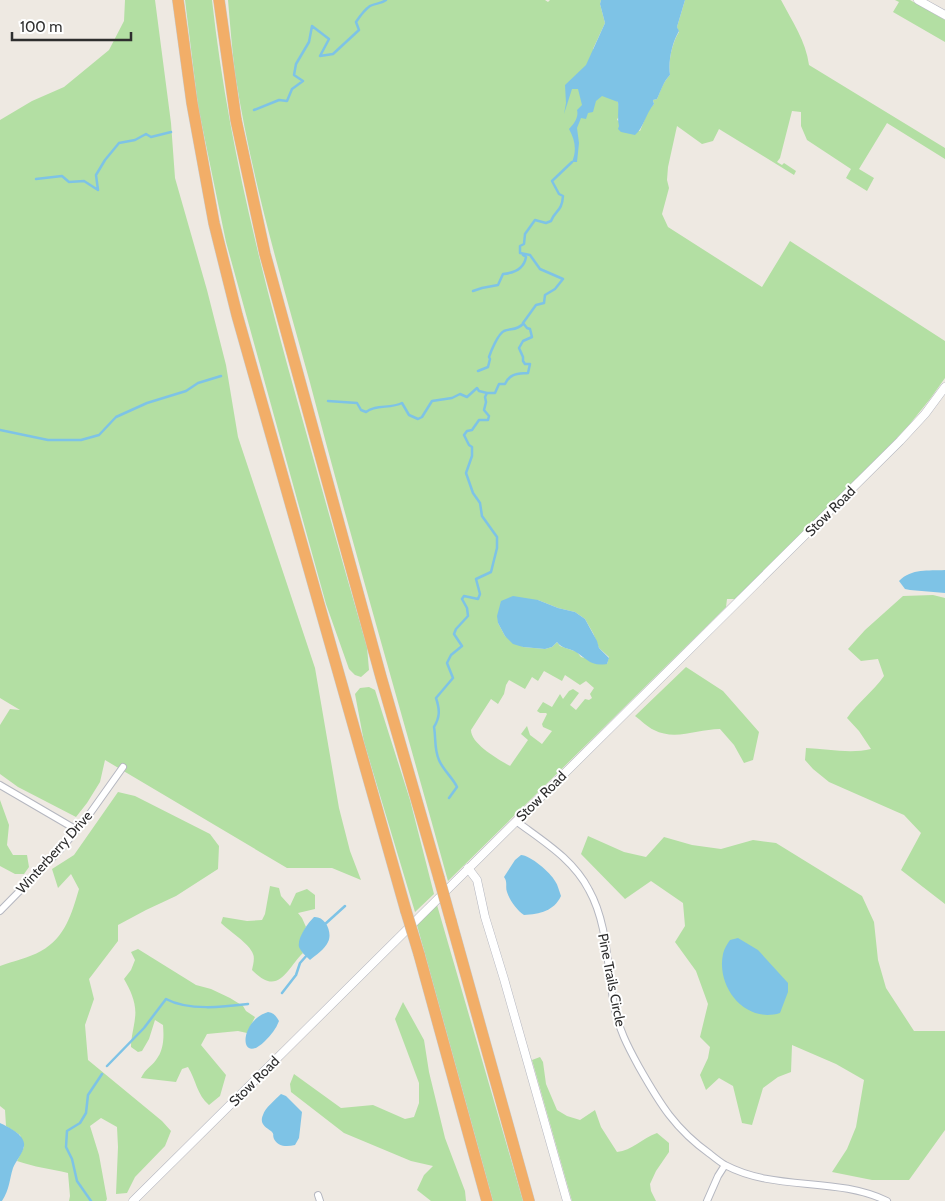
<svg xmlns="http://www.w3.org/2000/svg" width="945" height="1201" font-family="Cabin,sans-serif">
<rect width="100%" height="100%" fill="#eee9e2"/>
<path fill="#b3dfa3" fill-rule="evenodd" d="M125,0H155L171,123L175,178L207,290L226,365L238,437L315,668L339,808L350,851L361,880L332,868H287L105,760L100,782L87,803L76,817L18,787L0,774V725L10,709L20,710L0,698V120L32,101L64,87L109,50L124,21Z
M185,0H212C227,136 260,268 297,400C320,482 343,565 367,647L369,670L361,677L355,675L349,669L326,604L226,242L198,106Z
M228,0H545L548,2L550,0H601L600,4L605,23L593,49L614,99L618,102L620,113L617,120L640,131L648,111L654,104L653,100L657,99C661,90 663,82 670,75C668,61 672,43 679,32L677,27L685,0H781C792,21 806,41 809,65L945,148V159L887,123L859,169L874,178L867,191L846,178L851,169L807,140L801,126V112L792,111L780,158L777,162L782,165L784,163L796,171L794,175L719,129L713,141L702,144L677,126L668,167L667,180L669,188L662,214L668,227L762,287L790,241L945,341V378L930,399L909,425L877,459L735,599H727L726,607L448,881C402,714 353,547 309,379C281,278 251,177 235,73C232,49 230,24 228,0ZM538,600L558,608L575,612L585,619L593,633L599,648L609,657L607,664L581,657L577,652L560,646L557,642L552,647L545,649L523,647L505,636L498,623ZM544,671L562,681L565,675L580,685L586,681L594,688L590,694L592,698L589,700L585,699L576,710L570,705L579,693L573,689L569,691L563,699L560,694L552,707L543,702L537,711L540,713H546L547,714L542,724L543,727L552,731L542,744L530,735L527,726L521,734L528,740L510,766C498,759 471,744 471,730L491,699L498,704L504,694L506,685L509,680L525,689L532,677L538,681Z
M895,0H910L945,20V42L893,12L899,2Z
M933,595L945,598V904L901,870L921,833L904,815L829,782L813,769L805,760L806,748C827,749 851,754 871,749L859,731L847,718C858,702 873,692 884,676L878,659L861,661L848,649L865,630L903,596Z
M686,667L723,691L759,732L753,760L744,763L734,745L720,729C698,729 675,741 654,730C647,727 641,720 635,716Z
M369,687L375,690L410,800L434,894L415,912L364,742L355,694L360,688Z
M118,792L135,796L210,834L219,846L218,869L176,896L146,910L118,925V941L89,979L94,999L85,1025L88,1060L162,1121L171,1131L165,1146L135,1177L127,1193L116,1194L118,1147L117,1127L101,1118L90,1126L99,1155L107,1199L106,1201H69L70,1196L68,1173C51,1169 34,1167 17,1161L24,1147L20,1135L6,1126L5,1110L0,1106V966C13,961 29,958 41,951C65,938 72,913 79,889L71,874L58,888L52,869L74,855Z
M0,800L9,825L7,845L13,855H27L29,867L24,874H15L0,866Z
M588,836L624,852L646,857L664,837L692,845L721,849L753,840L776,843L862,896L874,922L878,960L886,988L914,1031H945V1130L909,1180H872L832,1172L847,1149L856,1127L864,1080L836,1064L792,1045L791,1072L778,1077L763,1088L752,1125L742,1123L733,1086L719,1078L706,1090L700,1075L708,1058L710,1047L700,1037L708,1004L696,971L675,942L685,926L683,903L651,881L625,899L581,854Z
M270,886L279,888L281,896L290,906L296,893L307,889L315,895V909L298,913L302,918L306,927C301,937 297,943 303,953C287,968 279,998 252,970C253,965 255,958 253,954C250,944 229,931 221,923L223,917L247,921L262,920L265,914Z
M437,905L523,1201H493L417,925Z
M138,949L196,985L211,989L230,998L243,1006L246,1011L255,1017L247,1033L238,1031L207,1034L201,1045L226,1075L220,1096L209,1105C197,1095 196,1080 188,1067L182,1069L176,1082L141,1078C146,1068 150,1068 156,1060C164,1050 164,1037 163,1025L155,1020L149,1039L142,1051L138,1052L131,1047C131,1037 134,1028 135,1018C137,1004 131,991 124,979L131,970L135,960L131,952Z
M403,1002L424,1040L429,1072L445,1138L465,1191L466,1201H431L417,1190L424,1175L433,1166L411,1161L344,1133L291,1092L290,1084L294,1074L341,1108L373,1105L405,1119L414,1117L419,1103V1083L395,1019Z
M540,1057L543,1062L546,1084L557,1110L567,1116L580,1120L595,1110L601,1127L617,1152C632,1151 642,1138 657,1133L669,1143V1152L656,1171L650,1184L651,1191L656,1201H572L532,1060Z"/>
<path fill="#7ec3e6" d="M601,0H685L677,27L679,31C672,43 668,61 670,75C663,82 661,91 657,99L653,100L654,104C646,113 643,129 635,135L621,132L618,129L619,126C617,118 619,110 618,102L602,96L596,101L593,112L588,113L586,119L581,118L577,128L579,143L577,162H572C577,150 575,140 569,129C574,124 579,117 577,110L582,105L578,89H572L564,114L566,103L565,85L586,65L605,23L600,4Z
M945,570V593L910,590L905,589L899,581C912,568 928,571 945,570Z
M513,596L538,600L558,608L575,612L585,619L597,641L599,648L609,658L607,664C590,667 587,658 574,651C568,648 561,648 557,642L552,647L545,649L523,647L513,644L505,636L498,623L497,616L501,601Z
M521,855C530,855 551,873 555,881C558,885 559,891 561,896C554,911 540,914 524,915C517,910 510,901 507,892C505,887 508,882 504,877L515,860Z
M314,917C325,916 333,932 328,942C325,949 316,955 310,960C306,956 301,952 299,947C297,938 308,923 314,917Z
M738,938L758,950L788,983V992L780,1013C745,1024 716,987 723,954C724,949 727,944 730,940Z
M268,1012C274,1013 276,1016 279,1021C276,1029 271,1035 265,1041C239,1067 238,1021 268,1012Z
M281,1094L286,1096L302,1112L299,1138L295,1145C287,1147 278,1147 274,1139C272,1134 275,1135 271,1131C266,1127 259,1124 263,1115C265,1108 275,1100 281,1094Z
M0,1123C8,1127 26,1135 24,1146C23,1153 16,1161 13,1168C9,1181 10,1188 2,1201H0Z"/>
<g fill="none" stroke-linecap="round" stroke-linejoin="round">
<path stroke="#7ec3e6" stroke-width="2.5" d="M254,110L279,100L287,101L292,89L303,81L294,75L296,64L309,42L312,26L329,39L320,56L333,54L359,30L356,22C360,16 364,10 370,6C376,3 381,4 386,0
M36,179L62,176L69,182L84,181L98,190L96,175L105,160L119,143L135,140L146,134L151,137L171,132
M473,291L482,288L498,285L503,274C514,273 524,269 526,257L523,255
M478,371L488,367L490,359L489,357C491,351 498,334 504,331C511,328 516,331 523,324
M328,401L357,403L361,410L366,412C376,404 390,409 402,403L409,415L418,419L422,417L432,401L452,398L460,394L467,397L477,388L479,391L487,393
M0,430L48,440H81L99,435L116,417L147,403L186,391L198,383L221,376
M449,798L457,787C453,778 443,770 439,760C434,749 436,738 434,727C440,717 440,710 436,698L453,678L447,663L451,655L462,646L454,634L456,629L468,616L467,608L462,599L464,596L478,599L480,594L476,579L491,572L497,548V537L482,516L480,503L473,493L466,473L472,456V447L469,445L464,435L467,431L472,430L479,420H488L489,416L484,410L486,402L485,397L487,393H495L499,384H505C510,373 517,374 528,373L530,364H525L523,361V357L519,348L523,341L532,337L530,329L527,328L523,323L536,305L544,303L545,295L555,289L563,279L540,269L530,255L520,253V246L524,244L525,234L535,220L546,223L551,221C555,210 562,212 563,196L559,194L552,181L572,162
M324,925L345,906
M282,993L296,975L300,963L308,954
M107,1066L144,1028L166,999C188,1011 224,1007 248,1004
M91,1201L77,1181L72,1159L66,1147L67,1131L80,1123L86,1113L88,1095L102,1074"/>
<g stroke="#b5b7c0" stroke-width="8">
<path id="minor" d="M0,785L77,830
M516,821C544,842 573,859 589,890C608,924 607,967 614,1005C618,1028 628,1047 639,1067C660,1104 675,1129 710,1154C715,1158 720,1162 725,1165C776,1192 835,1176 887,1201
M0,911L60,850L86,819L123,767
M318,1195L320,1201
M707,1201L718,1176L725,1165"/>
</g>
<g stroke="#b5b7c0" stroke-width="9">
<path id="tertiary" d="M918,0L945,15
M468,868L477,880L485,917L504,979L567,1201
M133,1201L900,441L925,414L945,387"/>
</g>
<g stroke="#c9c9c9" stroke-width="12">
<path id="motorway" d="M178,0L192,103L214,223L237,315L406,911
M219,0L236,120L265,254L381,677L439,878
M451,921L529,1201
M419,954L487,1201"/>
</g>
<use href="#minor" stroke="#fff" stroke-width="6"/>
<use href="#tertiary" stroke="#fff" stroke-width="8"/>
<use href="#motorway" stroke="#f2ae68" stroke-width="11"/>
<g stroke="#c9c9c9" stroke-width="12" stroke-linecap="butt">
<path id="motorway-bridge" d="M439,878L451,921
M406,911L419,954"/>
</g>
<use href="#motorway-bridge" stroke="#f2ae68" stroke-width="11"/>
</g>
<g text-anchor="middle" stroke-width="4" stroke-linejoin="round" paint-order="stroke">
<g font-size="14" fill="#2e2e2e" stroke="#fff">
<text transform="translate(830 511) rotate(-45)" y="5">Stow Road</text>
<text transform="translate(541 796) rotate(-45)" y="5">Stow Road</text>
<text transform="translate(54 852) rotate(-48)" y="5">Winterberry Drive</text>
<text transform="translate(612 980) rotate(79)" y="5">Pine Trails Circle</text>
<text transform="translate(254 1081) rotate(-45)" y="5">Stow Road</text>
</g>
</g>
<path d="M12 32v8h119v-8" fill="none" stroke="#2e2e2e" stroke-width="2.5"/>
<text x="20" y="32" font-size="15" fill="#2e2e2e" stroke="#ffffff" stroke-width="4" paint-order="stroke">100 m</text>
</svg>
